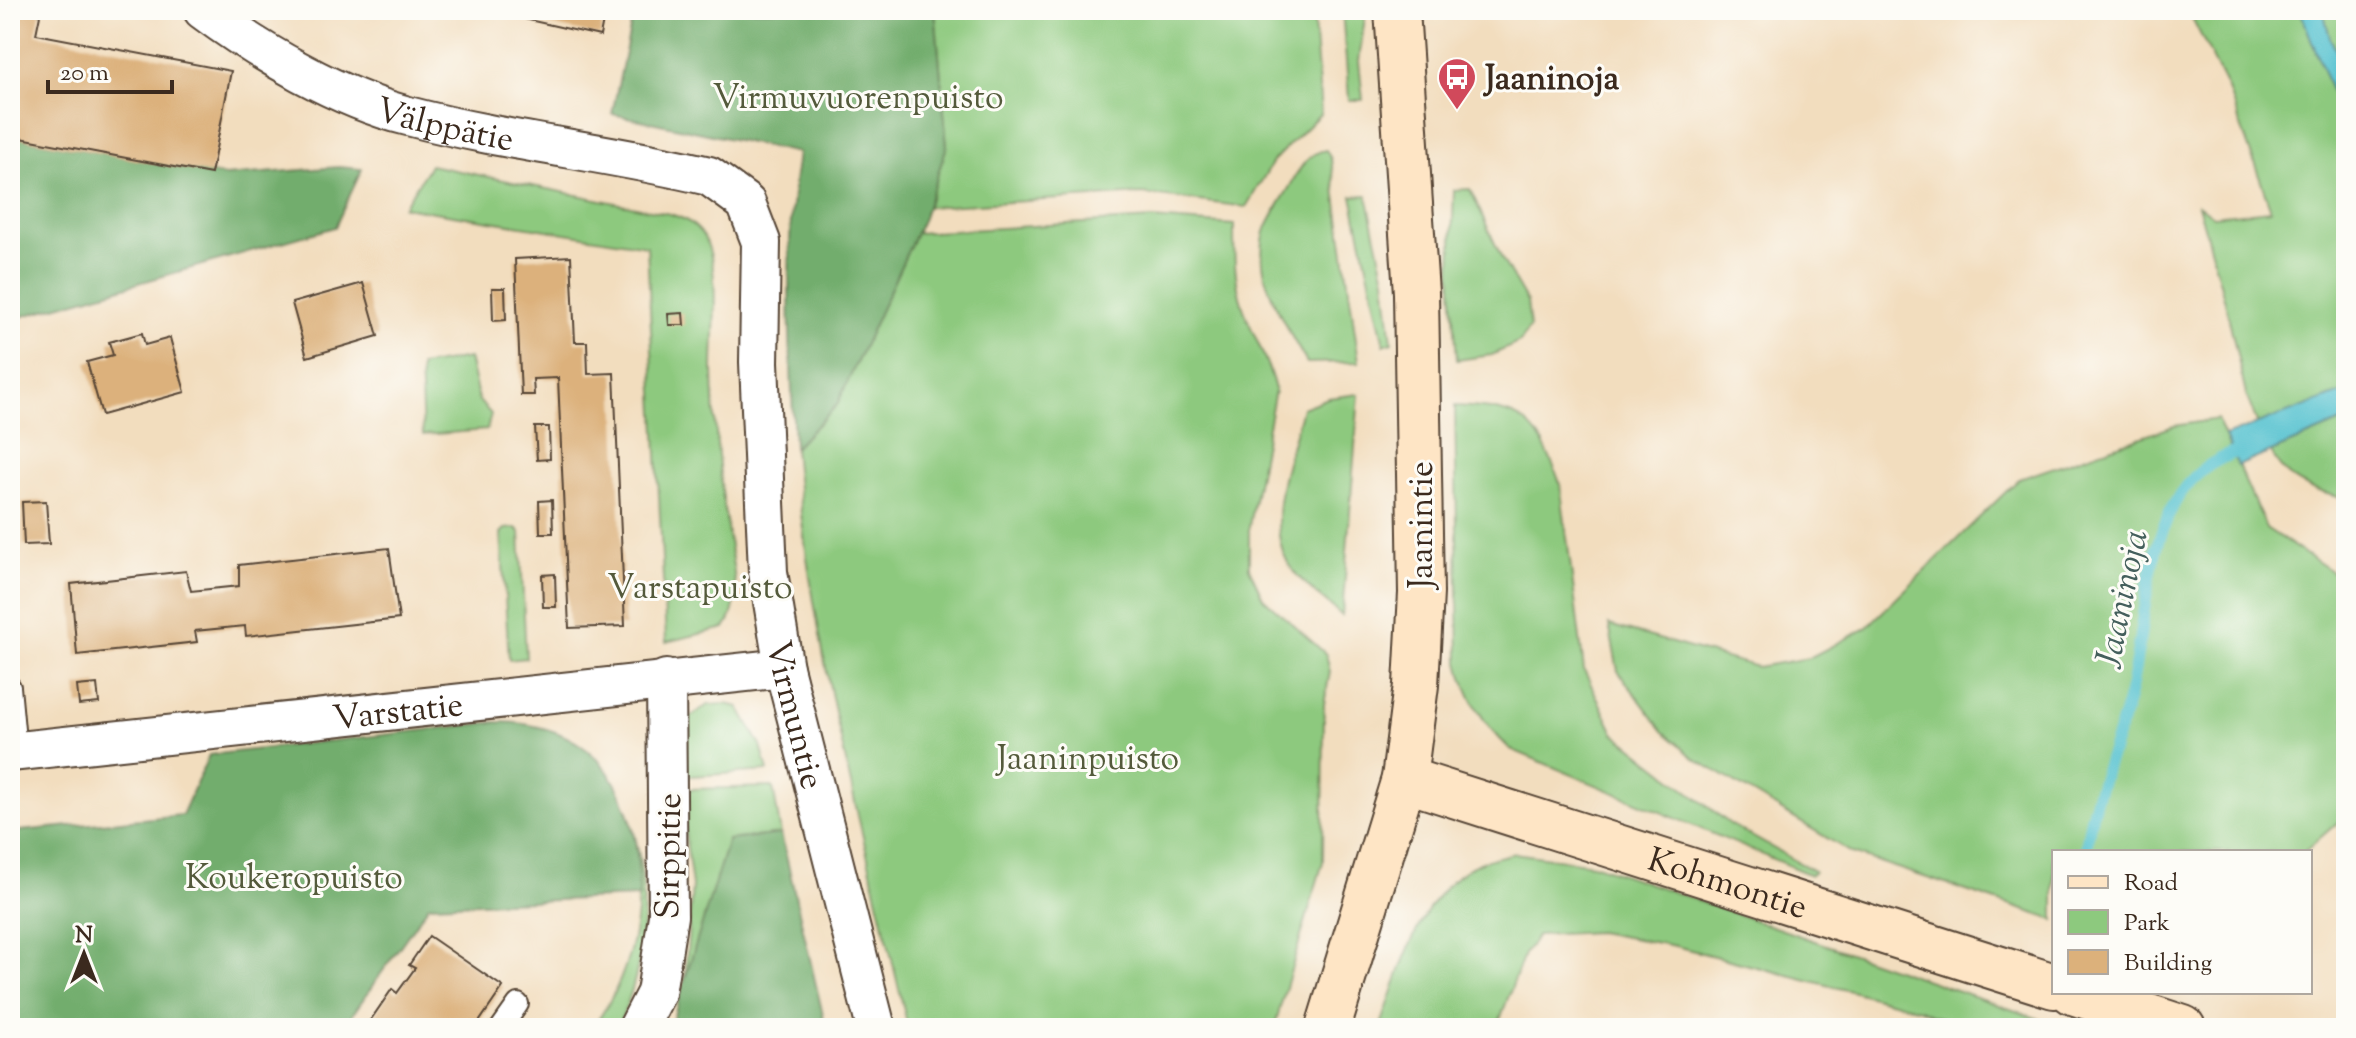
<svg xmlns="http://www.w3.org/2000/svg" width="2356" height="1038" font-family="'Sorts Mill Goudy',serif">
<rect width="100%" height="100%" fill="#fdfcf7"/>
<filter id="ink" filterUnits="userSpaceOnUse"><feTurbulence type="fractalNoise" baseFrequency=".0125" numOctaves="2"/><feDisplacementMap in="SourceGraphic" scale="16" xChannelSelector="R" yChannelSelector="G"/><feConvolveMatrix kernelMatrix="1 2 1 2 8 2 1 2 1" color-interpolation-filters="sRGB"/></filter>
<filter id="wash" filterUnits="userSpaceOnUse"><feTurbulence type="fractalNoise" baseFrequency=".006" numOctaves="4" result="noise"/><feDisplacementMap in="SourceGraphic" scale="32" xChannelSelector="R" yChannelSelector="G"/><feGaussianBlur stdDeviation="1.8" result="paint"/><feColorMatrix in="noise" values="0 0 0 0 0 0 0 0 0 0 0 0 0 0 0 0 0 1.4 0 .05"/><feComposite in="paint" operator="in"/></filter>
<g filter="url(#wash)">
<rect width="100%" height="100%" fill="#f2ddbe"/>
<path fill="#8dc97e" stroke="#647a4e" stroke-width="2" d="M935,10H1313L1321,113L1274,160L1246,207L1143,194L927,207L947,146Z
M1342,10H1366L1359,61L1363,100H1349Z
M2188,10H2300L2346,129V391L2258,425L2246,395L2225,301L2198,205L2213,216L2271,210L2227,87Z
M2323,10H2346V71L2330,38Z
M1326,150L1331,159L1359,362L1307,363C1285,325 1249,271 1267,226C1273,213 1282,200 1289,188C1298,172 1306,153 1326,150Z
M430,165L670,214C688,219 704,230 709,249C719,281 713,335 713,370C714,427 720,484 729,540C733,570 743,602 725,628L666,642L647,246L403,207Z
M1470,189L1502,259L1527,302L1530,327L1520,342L1492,355L1457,360L1451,271L1454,190Z
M1367,195L1385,279L1392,342L1384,345L1352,196Z
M1152,219L1234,225C1234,253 1234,280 1243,307C1253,336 1269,361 1275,390L1249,526V568L1263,598L1326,654L1330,672L1324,704L1323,862L1274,1028H908C864,836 811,645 794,448L837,405L916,233Z
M469,358L479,401L491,414L487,430L423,435L420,366Z
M1359,394L1342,616C1327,602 1310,590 1296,574C1258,531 1290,457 1302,408L1328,398Z
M1455,406C1523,409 1536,418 1560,483L1584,670L1614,733L1730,824L1814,871L1811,875L1510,749C1483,723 1468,700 1459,663Z
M2217,419L2266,528L2346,581V815L2304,852H2054V920L1852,853L1694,758L1663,731L1618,671L1609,625L1757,667L1809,658L1865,629L2019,479L2174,426Z
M2346,420V499C2316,492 2285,483 2271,452Z
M516,528L520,532L526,658L509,660L501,533L505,529Z
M726,704L739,707L761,746L768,771L677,777L684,721L708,705Z
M773,787L781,834L728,840L685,980L692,886L680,794L688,789Z
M627,808C651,879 650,960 617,1028H592C640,966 649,882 627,808Z
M1514,853L1593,864L2065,1028H1962L1920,1009L1675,946L1598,932L1538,935L1524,954L1497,1028H1380C1400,974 1418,895 1473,866C1485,859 1501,857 1514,853Z"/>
<path fill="#72ad6d" stroke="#566c46" stroke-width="2" d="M634,10H935L947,146L923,218L837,405L794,448C791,349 783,251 798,153L612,114Z
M10,136L225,176L339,167L362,169L335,227L10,320Z
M495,722C604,722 640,798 639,897L429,905L343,1028H10V832L182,815L209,755Z
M781,834L826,1028H670L728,840Z"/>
<path fill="#56c2d0" stroke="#487677" stroke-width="2" d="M2300,10H2323L2330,38L2346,71V129Z
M2346,391V420L2238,466L2225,436Z"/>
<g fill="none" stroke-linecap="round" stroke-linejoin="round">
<path stroke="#56c2d0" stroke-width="12" d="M2086,852C2090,797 2117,747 2130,693C2144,631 2144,561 2174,504C2189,476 2215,458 2245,449
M2085,1003V1028"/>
</g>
<g id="blocks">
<path fill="#dcb17b" d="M10,10H41L36,34L231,71L211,174L10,136Z
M485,10H605L600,36Z
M571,256L575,342H587L588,374L614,373L625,626L569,628L558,378L533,379L534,395H521L515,259Z
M363,283L378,336L307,357L292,303Z
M492,288H505L506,320L493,321Z
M683,313L684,325H669L668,314Z
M142,333L145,345L170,338L185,392L102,415L87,362L113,355L109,342Z
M535,427H549L550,459L537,460Z
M552,500L553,533H540L539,501Z
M46,501L49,544L24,545L22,502Z
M389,548L399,619L246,636L245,626L195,631L197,642L77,655L71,584L186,571L191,591L239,586V565Z
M555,574L556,607H543L542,575Z
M97,684L99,703L79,705L77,686Z
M429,936L503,987L475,1028H365L392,989L397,993L415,968L409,965Z"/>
</g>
</g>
<g filter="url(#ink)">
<use href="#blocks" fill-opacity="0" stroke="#564536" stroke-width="2"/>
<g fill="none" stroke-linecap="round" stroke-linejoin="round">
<g stroke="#564536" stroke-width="24">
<path id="lane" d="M10,687L16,751
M501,1028L518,1004"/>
</g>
<g stroke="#564536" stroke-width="42">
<g id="street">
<path id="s1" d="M203,10C259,52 340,99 408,116C507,142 610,152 709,176L746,203L761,242L759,362L768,572L784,668L876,1028"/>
<path id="s2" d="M10,752L784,668"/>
<path d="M638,1028L656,993L668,916L666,679"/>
</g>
</g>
<g stroke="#564536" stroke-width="48">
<g id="secondary">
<path id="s3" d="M1404,779L2054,986"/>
<path d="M2073,992L2183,1028"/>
<path d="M1328,1028L1404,779L1416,685L1421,593L1416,293L1397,10"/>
</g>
</g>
<use href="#lane" stroke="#fff" stroke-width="20"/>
<use href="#street" stroke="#fff" stroke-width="38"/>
<use href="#secondary" stroke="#fee5c5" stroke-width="44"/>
</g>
</g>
<defs>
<g id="bus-pin" transform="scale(2)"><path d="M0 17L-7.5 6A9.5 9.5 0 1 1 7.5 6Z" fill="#d1495b" stroke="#fdfcf7"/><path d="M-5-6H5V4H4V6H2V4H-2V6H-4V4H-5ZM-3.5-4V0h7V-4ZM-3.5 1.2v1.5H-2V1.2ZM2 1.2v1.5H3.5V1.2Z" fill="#fff"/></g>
</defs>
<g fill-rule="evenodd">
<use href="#bus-pin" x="1457" y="77"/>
</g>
<g text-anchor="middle" stroke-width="6" stroke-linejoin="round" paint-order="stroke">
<g font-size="34" font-weight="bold" fill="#3b2a1e" stroke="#fdfcf7" text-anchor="start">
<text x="1485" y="89">Jaaninoja</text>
</g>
<g font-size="34" fill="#545a3b" stroke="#fdfcf7">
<text x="858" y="108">Virmuvuorenpuisto</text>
<text x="700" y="598">Varstapuisto</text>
<text x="1088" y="769">Jaaninpuisto</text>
<text x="294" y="888">Koukeropuisto</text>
</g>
<g font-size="34" fill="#3b2a1e" stroke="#fdfcf7">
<text dy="12" stroke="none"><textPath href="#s1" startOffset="270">Välppätie</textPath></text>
<text transform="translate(1420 525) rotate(-90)" y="12">Jaanintie</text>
<text dy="12" stroke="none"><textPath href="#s2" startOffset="390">Varstatie</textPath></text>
<text dy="12" stroke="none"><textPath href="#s1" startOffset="1102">Virmuntie</textPath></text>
<text transform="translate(667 856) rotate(-89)" y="12">Sirppitie</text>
<text dy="12" stroke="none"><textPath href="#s3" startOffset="340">Kohmontie</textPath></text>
</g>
<g font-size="36" font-style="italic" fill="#445f5c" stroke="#fdfcf7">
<text transform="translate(2120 598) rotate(-78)" y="13">Jaaninoja</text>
</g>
</g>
<rect width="2356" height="1038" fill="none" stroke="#fdfcf7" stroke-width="40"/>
<rect x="2052" y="850" width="260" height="144" fill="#fdfcf7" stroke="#afa8a0" stroke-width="2"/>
<rect x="2068" y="876" width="40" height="12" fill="#fee5c5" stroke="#afa8a0" stroke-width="2"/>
<text x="2124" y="890" font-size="24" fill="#3b2a1e">Road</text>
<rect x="2068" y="910" width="40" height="24" fill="#8dc97e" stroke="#afa8a0" stroke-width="2"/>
<text x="2124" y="930" font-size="24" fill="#3b2a1e">Park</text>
<rect x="2068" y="950" width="40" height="24" fill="#dcb17b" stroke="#afa8a0" stroke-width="2"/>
<text x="2124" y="970" font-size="24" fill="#3b2a1e">Building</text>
<g transform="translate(84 954)" stroke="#fdfcf7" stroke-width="6" paint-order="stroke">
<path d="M0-6L14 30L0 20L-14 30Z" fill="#3b2a1e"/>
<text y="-12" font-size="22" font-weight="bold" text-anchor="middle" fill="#3b2a1e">N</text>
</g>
<path d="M48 80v12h124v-12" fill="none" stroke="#3b2a1e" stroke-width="4"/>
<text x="60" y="80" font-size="24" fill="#3b2a1e" stroke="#fdfcf7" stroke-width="6" paint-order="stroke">20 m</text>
</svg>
